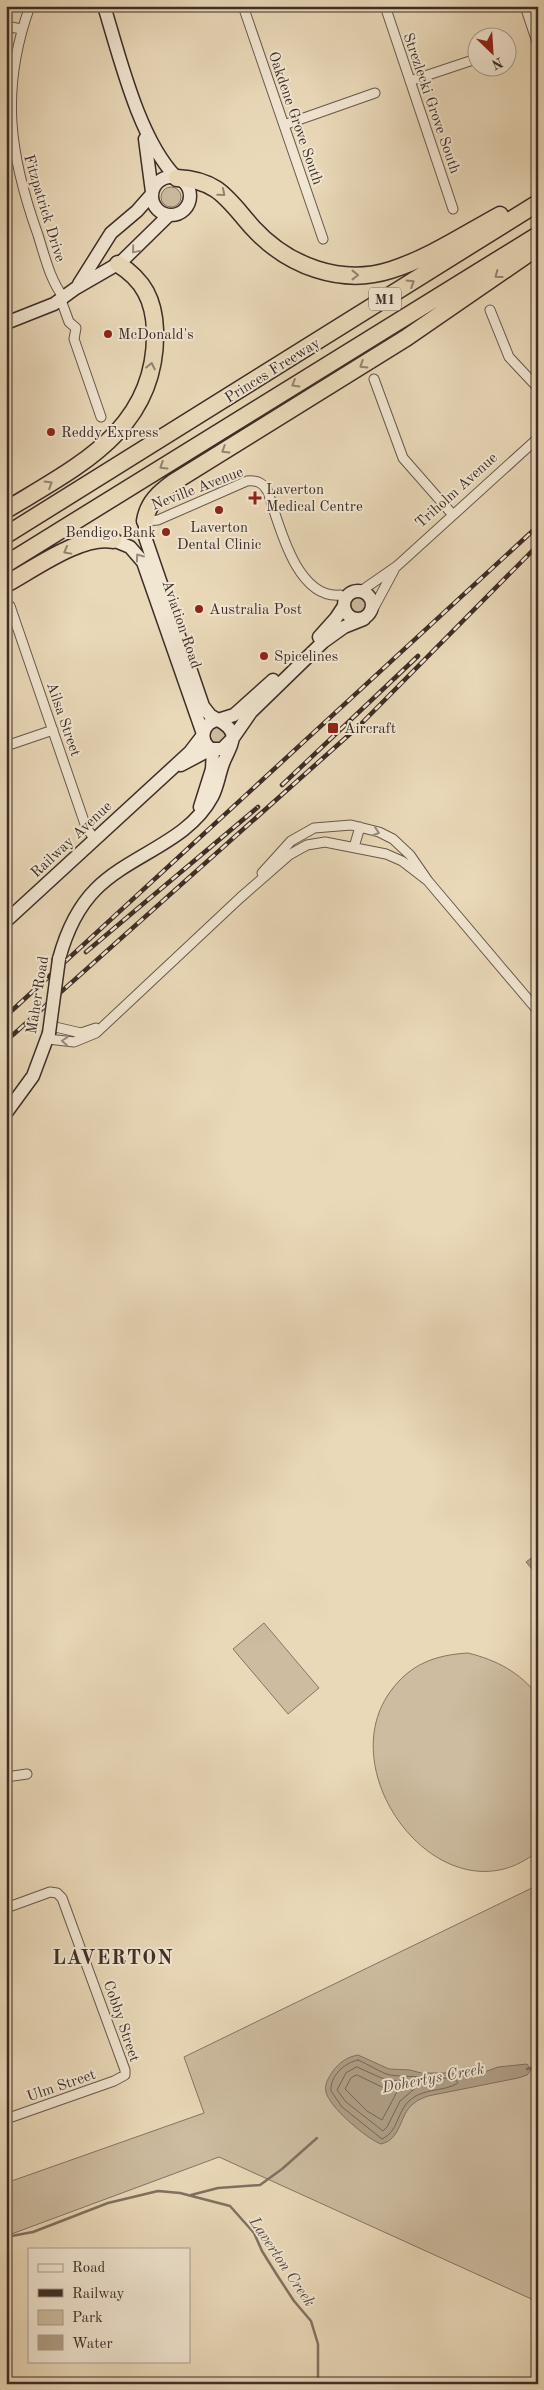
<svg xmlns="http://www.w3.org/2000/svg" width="544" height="2390" font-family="'Old Standard TT',serif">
<rect width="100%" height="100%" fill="#ead9b9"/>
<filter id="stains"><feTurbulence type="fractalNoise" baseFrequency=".004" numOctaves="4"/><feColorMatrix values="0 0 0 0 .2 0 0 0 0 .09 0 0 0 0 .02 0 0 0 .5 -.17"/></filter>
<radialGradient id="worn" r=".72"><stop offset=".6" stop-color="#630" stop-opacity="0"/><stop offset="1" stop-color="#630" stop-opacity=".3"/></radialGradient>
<path fill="#cdbca0" stroke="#857464" d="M161 197a10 10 0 1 1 20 0a10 10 0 1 1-20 0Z
M351 605a8 8 0 1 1 16 0a8 8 0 1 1-16 0Z
M210 735a8 8 0 1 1 16 0a8 8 0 1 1-16 0Z
M264,1623L319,1688L288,1714L233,1649Z
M468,1653C496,1660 520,1672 538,1696V1851C447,1926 329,1777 390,1692C410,1664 435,1655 468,1653Z
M538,1885V2302L219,2157L6,2236V2183L204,2113L184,2057Z"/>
<path fill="#af9f87" stroke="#817161" d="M538,1553V1574L537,1575L526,1562Z
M358,2055L389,2069L410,2070L421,2073H451L463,2076H473L498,2067L527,2064L531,2070L527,2075L518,2078L428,2096C423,2098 417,2100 413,2104C399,2115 402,2139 381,2144C367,2139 329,2107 326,2092C324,2084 329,2077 333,2071C340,2062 347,2057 358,2055Z"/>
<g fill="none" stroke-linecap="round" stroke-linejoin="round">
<path stroke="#766657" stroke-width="1" d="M358,2060C368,2064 381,2073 390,2075C412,2078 435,2075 456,2080L458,2083C444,2092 422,2088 409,2101C397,2112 398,2132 382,2139L342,2107L331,2091C330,2076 344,2063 358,2060Z
M357,2067L386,2080L409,2081L419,2085L400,2101L387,2127L383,2131L346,2102L337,2090L346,2073Z
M357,2075L382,2087L398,2090L382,2120L367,2111L345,2089L351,2078Z"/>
<path stroke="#817161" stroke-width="2.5" d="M527,2069L538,2067
M191,2195L218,2188L260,2185L282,2169L317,2138
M6,2237L33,2232L108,2203L158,2191L180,2193L230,2206L254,2233L262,2251L277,2275L294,2301L311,2321L318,2344V2384"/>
<g stroke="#68584c" stroke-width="11">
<path id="street" d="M30,6C0,89 9,154 38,235C45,257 50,280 64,298
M243,6L323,239
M385,6L453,209
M525,6L538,45
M6,26L21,29
M410,81L476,59
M284,125L375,93
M61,300L69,322L76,328L74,339L101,417
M490,310L509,357L538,388
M374,379L403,458L453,515
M145,521L158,520L247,481C258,480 263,483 268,492C279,524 296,599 340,595
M361,591L397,566L538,438
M10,606L86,827L95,840
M372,611L394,570
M6,746L53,730
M354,847L360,827
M262,873L291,841L314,828L351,825L379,832L393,839L410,855L428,881L538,1011
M51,1026L81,1033L96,1028
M48,1039L74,1042L96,1033L240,898L289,855L307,845L325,842L386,854L402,861L428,881
M6,1777L27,1774
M6,1908L50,1892L57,1893L62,1898L125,2070V2075L114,2081L6,2119"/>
</g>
<g stroke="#3d2d27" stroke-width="15">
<path id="secondary" d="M104,6C120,58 139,139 176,177
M145,139L152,192
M152 196a19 19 0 1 1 38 0a19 19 0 1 1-38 0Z
M79,284L111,233L137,211L152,194
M6,323L54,304L76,288L121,262L169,215
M145,521V537L203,706L210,715L218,720
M113,540L130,547L143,562L203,734
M344 605a14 14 0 1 1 28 0a14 14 0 1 1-28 0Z
M319,637L336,618L344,606
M218,720L234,715L273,680
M233,738L251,712L323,642L344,627L364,619
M181,765L211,749
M200,807L212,769L213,750
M6,921L190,752L203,735
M59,959C66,933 77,908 96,889C131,854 188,842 212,797C218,786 219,773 224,761C232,743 241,732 218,720C203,722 198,740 211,749H222L232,739
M6,1113L33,1076L49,1033"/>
</g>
<g stroke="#3d2d27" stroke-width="19">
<path id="highway" d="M177,178C219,180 228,200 253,228C288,266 341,286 391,270C429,258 465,234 500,215
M6,510C78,466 158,429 155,330C154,301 144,280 118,264
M145,521C148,502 159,493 174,482L406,338L538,247
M6,535L538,203
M6,564L538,235
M6,584C34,569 81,534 113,540"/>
</g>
<use href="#street" stroke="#f1e6d2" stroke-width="9"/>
<use href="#secondary" stroke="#f1e6d2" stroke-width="12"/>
<use href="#highway" stroke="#ead9b9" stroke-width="16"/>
<g stroke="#3d2d27" stroke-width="4.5">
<path id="rail" d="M282,785L418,656
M86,952L258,807
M6,1016L538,526
M6,1041L360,725L538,545"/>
</g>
<use href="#rail" stroke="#f1e6d2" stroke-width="2.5" stroke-dasharray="8" stroke-linecap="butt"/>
<g stroke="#3d2d27" stroke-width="15" stroke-linecap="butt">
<path id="secondary-bridge" d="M49,1033L59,959"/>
</g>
<use href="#secondary-bridge" stroke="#f1e6d2" stroke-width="12"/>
</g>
<defs><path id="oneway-chevron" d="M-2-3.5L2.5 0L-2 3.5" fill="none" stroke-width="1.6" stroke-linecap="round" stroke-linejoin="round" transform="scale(1.25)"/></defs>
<g stroke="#948370">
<use href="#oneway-chevron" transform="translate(222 193) rotate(40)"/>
<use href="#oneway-chevron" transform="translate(355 275)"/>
<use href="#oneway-chevron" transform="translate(498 275) rotate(144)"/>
<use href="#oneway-chevron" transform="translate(411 283) rotate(-32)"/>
<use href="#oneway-chevron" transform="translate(363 365) rotate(148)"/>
<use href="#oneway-chevron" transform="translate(151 366) rotate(-78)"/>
<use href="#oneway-chevron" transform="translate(295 384) rotate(149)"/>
<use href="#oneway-chevron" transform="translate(225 450) rotate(148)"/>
<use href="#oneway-chevron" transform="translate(163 466) rotate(148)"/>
<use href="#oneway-chevron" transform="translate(49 484) rotate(-31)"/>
<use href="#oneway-chevron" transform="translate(67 551) rotate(151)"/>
</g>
<g stroke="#978a7c">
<use href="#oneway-chevron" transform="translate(135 250) rotate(130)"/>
<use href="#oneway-chevron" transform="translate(139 557) rotate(-125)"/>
<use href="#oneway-chevron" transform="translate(376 832) rotate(18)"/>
<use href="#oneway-chevron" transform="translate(65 1041) rotate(-175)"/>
</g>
<g fill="#8f2418" stroke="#f1e6d2" stroke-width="2">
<circle cx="108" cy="334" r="5"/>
<circle cx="51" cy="432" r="5"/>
<path d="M252.5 490.5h5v5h5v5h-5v5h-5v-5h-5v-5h5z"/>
<circle cx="219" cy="510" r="5"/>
<circle cx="166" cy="532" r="5"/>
<circle cx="199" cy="609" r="5"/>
<circle cx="264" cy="656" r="5"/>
<rect x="327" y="722" width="12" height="12" rx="2.5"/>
</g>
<g text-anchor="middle" stroke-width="4" stroke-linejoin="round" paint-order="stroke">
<rect fill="#f1e6d2" stroke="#73645a" stroke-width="1" x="369" y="287.5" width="32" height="23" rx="4"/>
<g font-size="14" font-weight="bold" fill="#3d2d27">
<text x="385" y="304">M1</text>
</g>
<g font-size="15" fill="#3d2d27" stroke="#f1e6d2">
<text transform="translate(432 103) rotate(71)" y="5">Strezlecki Grove South</text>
<text transform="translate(296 118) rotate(71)" y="5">Oakdene Grove South</text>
<text transform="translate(45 208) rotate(73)" y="5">Fitzpatrick Drive</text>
<text transform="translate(272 370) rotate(-32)" y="5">Princes Freeway</text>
<text transform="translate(197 488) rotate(-21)" y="5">Neville Avenue</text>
<text transform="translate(456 490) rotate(-42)" y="5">Triholm Avenue</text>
<text transform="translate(182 624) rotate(71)" y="5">Aviation Road</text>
<text transform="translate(64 719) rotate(71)" y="5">Ailsa Street</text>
<text transform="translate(71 839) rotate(-43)" y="5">Railway Avenue</text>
<text transform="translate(37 995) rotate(-81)" y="5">Maher Road</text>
<text transform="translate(122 2021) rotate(71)" y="5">Cobby Street</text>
<text transform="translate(61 2085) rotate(-19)" y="5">Ulm Street</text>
</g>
<g font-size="15" fill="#3d2d27" stroke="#f1e6d2" text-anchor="start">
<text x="118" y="339">McDonald's</text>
<text x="61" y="437">Reddy Express</text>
<text x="266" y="494">Laverton<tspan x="266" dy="17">Medical Centre</tspan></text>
<text x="219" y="532" text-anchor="middle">Laverton<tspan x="219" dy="17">Dental Clinic</tspan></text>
<text x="156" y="537" text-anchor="end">Bendigo Bank</text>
<text x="209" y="614">Australia Post</text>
<text x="274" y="661">Spicelines</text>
<text x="344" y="733">Aircraft</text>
</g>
<g font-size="16" font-style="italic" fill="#5a4a3f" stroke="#f1e6d2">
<text transform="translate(433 2077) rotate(-11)" y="6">Dohertys Creek</text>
<text transform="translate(283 2261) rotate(56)" y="6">Laverton Creek</text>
</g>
<g font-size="20" font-weight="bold" letter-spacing="1" fill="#3d2d27" stroke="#f1e6d2">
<text x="113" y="1964">LAVERTON</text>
</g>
</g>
<rect width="544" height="2390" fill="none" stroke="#ead9b9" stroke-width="25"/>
<rect x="8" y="8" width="529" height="2375" fill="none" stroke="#3d2d27" stroke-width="2.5"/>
<rect x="12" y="12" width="519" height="2365" fill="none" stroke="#3d2d27"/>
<rect x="28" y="2248" width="162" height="115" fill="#f1e6d2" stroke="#a99c8e"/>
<rect x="38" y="2264" width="25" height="8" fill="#f1e6d2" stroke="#a99c8e"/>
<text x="72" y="2272" font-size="15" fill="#3d2d27">Road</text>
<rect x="38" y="2289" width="25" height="8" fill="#3d2d27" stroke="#a99c8e"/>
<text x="72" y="2298" font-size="15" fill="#3d2d27">Railway</text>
<rect x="38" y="2310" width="25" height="15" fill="#cdbca0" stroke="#a99c8e"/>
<text x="72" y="2322" font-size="15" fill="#3d2d27">Park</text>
<rect x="38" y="2335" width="25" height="15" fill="#af9f87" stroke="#a99c8e"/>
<text x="72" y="2348" font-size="15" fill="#3d2d27">Water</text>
<g transform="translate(492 52) rotate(155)"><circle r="24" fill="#f1e6d2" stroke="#a99c8e"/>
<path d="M0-4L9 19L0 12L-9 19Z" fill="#8f2418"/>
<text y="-8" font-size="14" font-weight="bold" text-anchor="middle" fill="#3d2d27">N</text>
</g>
<rect width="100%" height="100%" filter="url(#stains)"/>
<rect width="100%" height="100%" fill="url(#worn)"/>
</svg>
